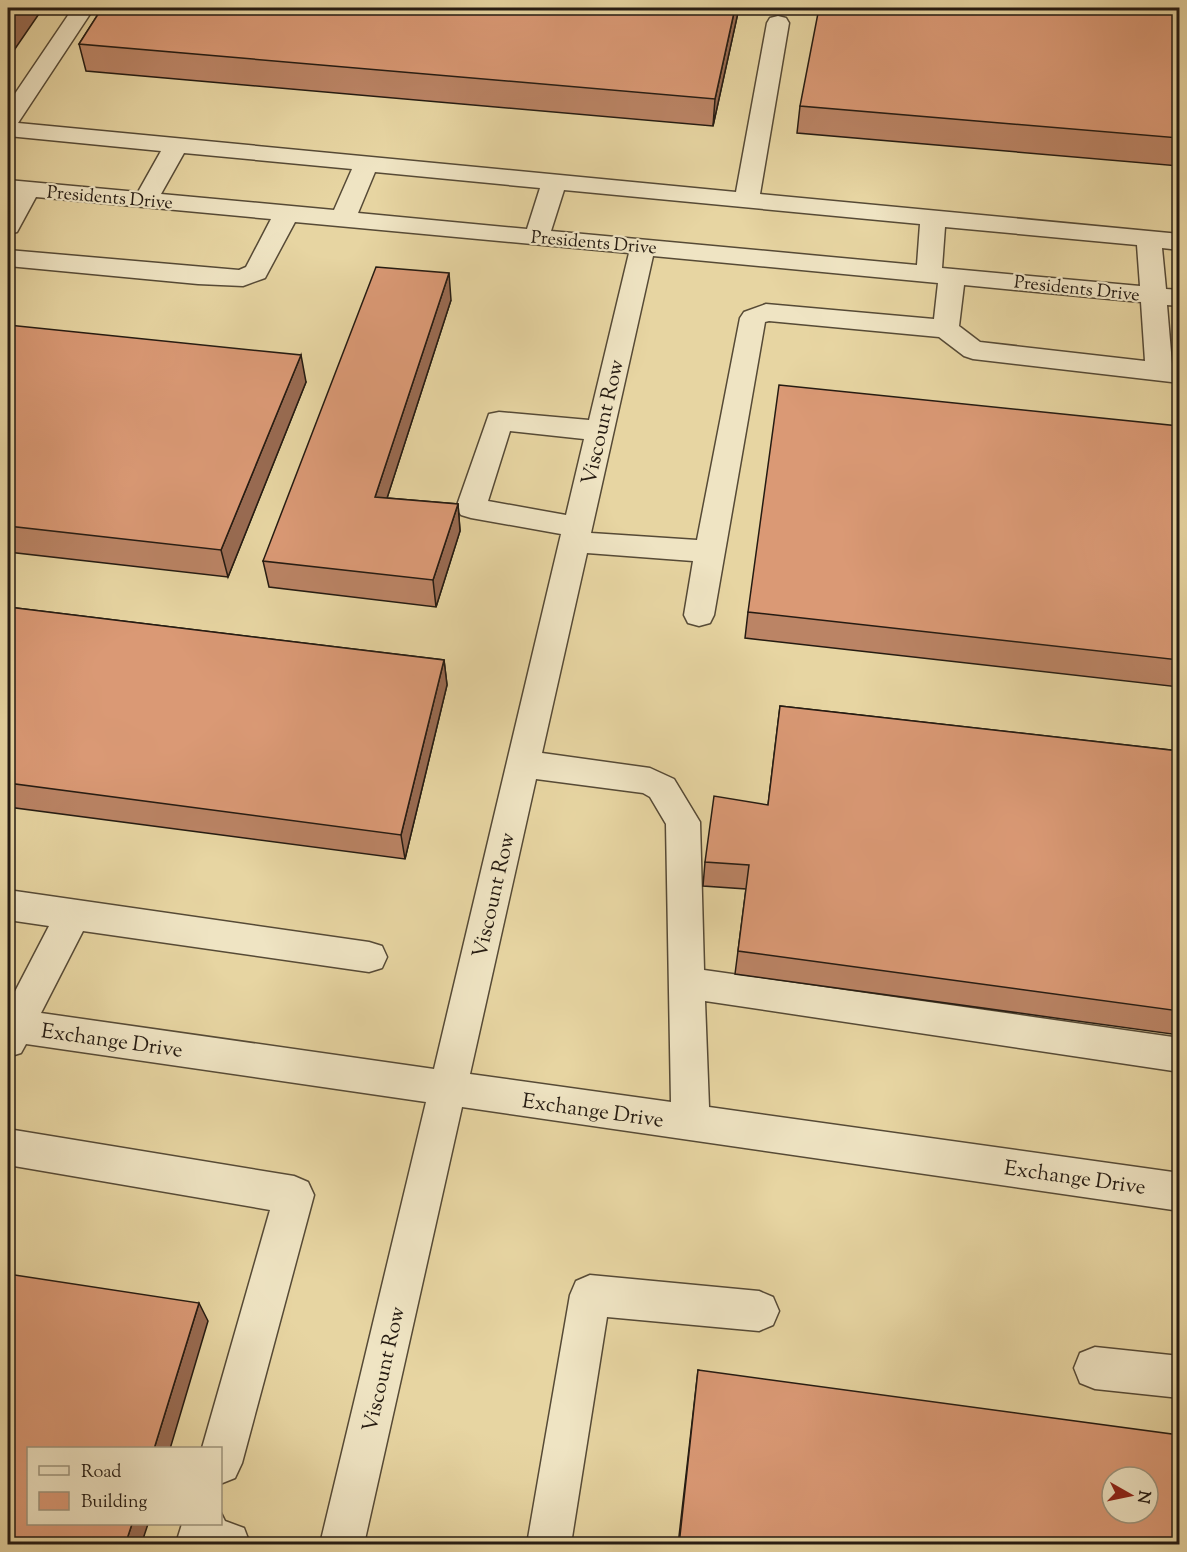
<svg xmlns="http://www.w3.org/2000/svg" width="1187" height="1552" font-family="'Sorts Mill Goudy',serif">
<rect width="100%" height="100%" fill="#e7d5a2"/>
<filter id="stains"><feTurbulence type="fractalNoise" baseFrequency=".00333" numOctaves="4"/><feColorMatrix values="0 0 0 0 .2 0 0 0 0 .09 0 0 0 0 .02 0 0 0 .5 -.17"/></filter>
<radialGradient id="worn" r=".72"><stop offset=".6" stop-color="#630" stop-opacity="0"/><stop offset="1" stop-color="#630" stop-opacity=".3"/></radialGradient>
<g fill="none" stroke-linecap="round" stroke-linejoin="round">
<g stroke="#564a36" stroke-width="3">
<path id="minor" d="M73,8H94L18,123L736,192L767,23L770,18L778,16L786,18L789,23L760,194L1180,234V250L1162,248L1166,289L1180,290V306L1167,305L1172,364L1180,365V383L973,359L964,356L939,337L769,321L765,322L714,615L710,623L699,626L688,623L684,615L693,561L587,553L542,753L650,768L674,779L700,822L704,970L1180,1038V1072L705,1001L709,1107L1180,1173V1211L462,1107L364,1544H320L426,1102L26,1044L21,1053L8,1057V1005L49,926L8,920V890L369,942L382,946L387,957L382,968L369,972L83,931L41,1013L434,1069L561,534L471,518L461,515L456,508L489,414L499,412L589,420L629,253L295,222L265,278L243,286L198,284L8,266V250L239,270L246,267L271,219L36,197L17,232L8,234V205L13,195L8,194V180L138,192L161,151L8,136V104ZM184,153L352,169L334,210L161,194ZM375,172L540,188L527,229L358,213ZM564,190L920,224L917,265L551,231ZM945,227L1137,245L1140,286L942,268ZM653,256L938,283L934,319L766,304L744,312L740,318L697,540L591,533ZM964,285L1141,302L1145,361L980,342L959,326ZM510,431L584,439L566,515L488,501ZM536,779L643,793L650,797L666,824L671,1102L470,1074Z
M8,1129L294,1176L308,1182L314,1195L242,1463L235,1478L220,1484V1448H202L270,1210L8,1165Z
M590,1275L759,1291L773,1297L779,1311L773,1325L759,1331L607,1317L571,1544H527L570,1295L576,1281Z
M1095,1347L1180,1356V1398L1095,1389L1080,1383L1074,1368L1080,1353Z
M220,1511L225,1521L244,1528L250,1544H179L177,1540L182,1524H220Z"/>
</g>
<use href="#minor" fill="#efe4c3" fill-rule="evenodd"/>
</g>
<path fill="#bb8465" stroke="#251b12" stroke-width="1.5" d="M102,8H739L713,126L86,71L79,44Z
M1179,8V166L797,133L800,106Z
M451,300L387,498L458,504L460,531L436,607L269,587L263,561Z
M8,325L306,382L228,577L8,552Z
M1179,426V687L745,638L748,612Z
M8,607L444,660L447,685L405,859L8,807Z
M780,706L1179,751V1035L735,974L746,889L703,886L705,862L768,805Z
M698,1370L1179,1545H678Z"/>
<path fill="#996b52" stroke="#251b12" stroke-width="1.5" d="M17,8H43L8,59V21Z
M735,8H739L713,126L715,99Z
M449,273L451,300L379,523L375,497Z
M301,355L306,382L228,577L221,550Z
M458,504L460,531L436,607L433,580Z
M444,660L447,685L405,859L401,835Z
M199,1303L208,1321L170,1449H154Z
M132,1524H148L141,1545H125Z"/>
<path fill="#da9975" stroke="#251b12" stroke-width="1.5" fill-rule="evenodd" d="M8,8H17L8,21Z
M102,8H735L715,99L79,44Z
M819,8H1179V138L800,106Z
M376,267L449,273L375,497L458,504L433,580L263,561Z
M8,325L301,355L221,550L8,526Z
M779,385L1179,426V660L748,612Z
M8,607L444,660L401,835L8,783Z
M780,706L1179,751V1011L738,951L749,865L705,862L714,796L768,805Z
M8,1274L199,1303L154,1449H28V1524H132L125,1545H8Z
M698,1370L1179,1435V1545H679ZM1112,1477H1148V1513H1112Z"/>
<g text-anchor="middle" stroke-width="4.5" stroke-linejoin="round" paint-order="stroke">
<g font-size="18" fill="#251b12" stroke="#efe4c3">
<text transform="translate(110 197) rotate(5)" y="6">Presidents Drive</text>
<text transform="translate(594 242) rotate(5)" y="6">Presidents Drive</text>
<text transform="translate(1077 288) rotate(6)" y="6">Presidents Drive</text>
</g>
<g font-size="21" fill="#251b12" stroke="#efe4c3">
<text transform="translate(602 422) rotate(-77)" y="7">Viscount Row</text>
<text transform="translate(493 895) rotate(-77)" y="7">Viscount Row</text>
<text transform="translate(112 1040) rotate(8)" y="7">Exchange Drive</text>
<text transform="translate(593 1110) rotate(8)" y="7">Exchange Drive</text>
<text transform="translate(1075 1177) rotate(8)" y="7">Exchange Drive</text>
<text transform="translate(383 1369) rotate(-77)" y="7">Viscount Row</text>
</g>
</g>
<rect width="1187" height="1552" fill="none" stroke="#e7d5a2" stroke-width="30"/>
<rect x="9" y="9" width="1169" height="1534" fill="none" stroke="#251b12" stroke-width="3"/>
<rect x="15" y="15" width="1157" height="1522" fill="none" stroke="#251b12" stroke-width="1.5"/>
<rect x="27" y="1447" width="195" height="78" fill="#efe4c3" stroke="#9e947c" stroke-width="1.5"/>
<rect x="39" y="1466" width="30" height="9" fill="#efe4c3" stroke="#9e947c" stroke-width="1.5"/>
<text x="81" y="1477" font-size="18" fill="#251b12">Road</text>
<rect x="39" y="1492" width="30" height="18" fill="#da9975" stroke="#9e947c" stroke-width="1.5"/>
<text x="81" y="1507" font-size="18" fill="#251b12">Building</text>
<g transform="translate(1130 1495) rotate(99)"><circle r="28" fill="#efe4c3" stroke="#9e947c" stroke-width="1.5"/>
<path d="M0-4.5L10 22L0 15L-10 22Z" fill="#8f2418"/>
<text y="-9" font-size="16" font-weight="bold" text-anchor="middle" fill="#251b12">N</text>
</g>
<rect width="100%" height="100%" filter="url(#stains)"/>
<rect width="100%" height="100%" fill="url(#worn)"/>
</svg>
